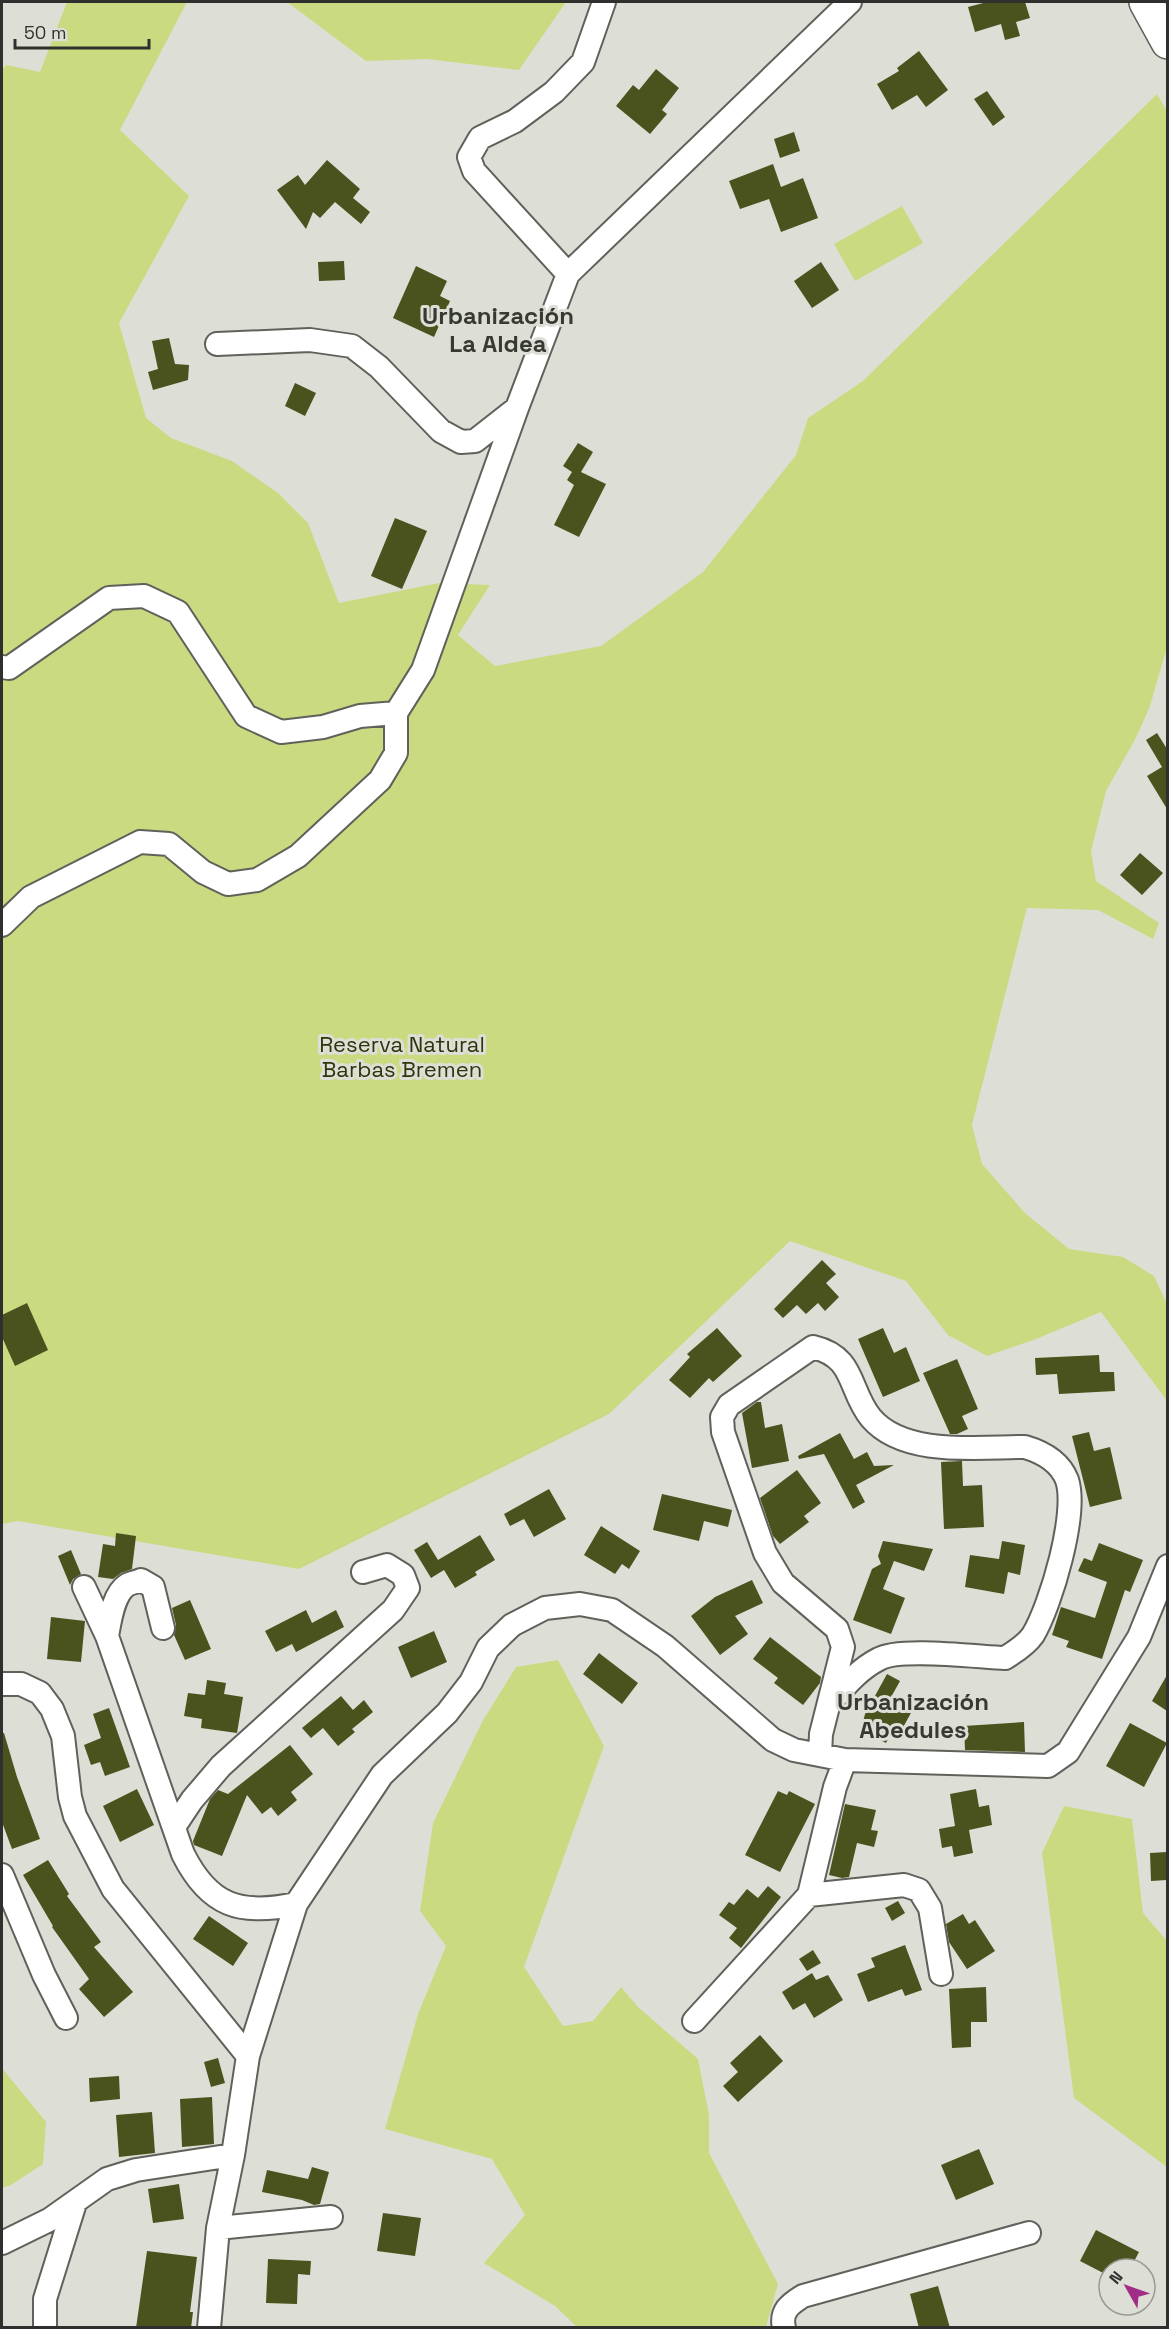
<svg xmlns="http://www.w3.org/2000/svg" width="1169" height="2329" font-family="'Space Grotesk',sans-serif">
<rect width="100%" height="100%" fill="#dddfd7"/>
<path fill="#cada81" d="M67,2H187L120,130L189,196L119,323L146,418L171,438L232,461L278,493L308,523L339,603L439,583L490,585L458,635L495,666L601,646L703,572L796,455L808,418L863,381L1157,94L1168,113L1167,647L1150,706L1137,736L1106,791L1091,851L1096,881L1159,923L1153,939L1098,910L1027,908L972,1125L982,1164L1025,1213L1069,1249L1123,1257L1154,1276L1167,1304V1401L1101,1312L1036,1339L987,1356L948,1335L906,1281L790,1241L609,1414L299,1569L18,1521L2,1524V69L7,65L40,72Z
M287,2H566L519,70L427,59L366,61Z
M902,206L923,243L855,281L834,244Z
M558,1660L604,1746L524,1967L563,2026L593,2021L621,1987L638,2007L698,2059L709,2115V2153L778,2284L766,2327H577L555,2306L484,2263L525,2215L492,2159L385,2129L418,2014L446,1946L420,1911L433,1823L482,1722L516,1667Z
M1064,1806L1132,1819L1143,1913L1167,1941V2167L1074,2098L1042,1853Z
M2,2068L46,2122L43,2164L11,2185L2,2188Z"/>
<path fill="#4a521d" d="M987,2H1025L1030,18L1016,22L1020,36L1005,40L1001,24L975,32L968,7Z
M919,51L948,90L926,107L917,95L892,110L877,84L899,71L897,68Z
M656,69L679,88L662,110L667,114L650,134L616,106L633,85L639,90Z
M987,91L1005,117L993,126L974,99Z
M794,132L800,151L780,158L774,139Z
M327,160L360,189L353,198L370,212L361,224L335,202L320,218L313,212L306,229L277,190L298,175L305,185Z
M773,164L781,187L803,178L818,218L781,232L769,199L740,209L729,181Z
M344,261L345,280L319,281L318,262Z
M821,262L839,290L812,308L794,281Z
M416,266L447,281L440,296L450,301L434,337L393,318Z
M169,338L175,364L189,365L188,380L153,390L148,372L158,369L152,341Z
M295,383L316,393L305,416L285,406Z
M578,443L593,452L581,472L606,484L579,537L554,525L574,485L567,480L572,472L563,466Z
M395,518L427,531L402,589L371,576Z
M1157,733L1167,749V809L1147,776L1162,767L1146,740Z
M1140,853L1163,873L1142,895L1120,875Z
M822,1260L836,1274L826,1283L839,1297L825,1311L818,1303L806,1314L797,1305L783,1318L774,1309Z
M27,1303L48,1350L15,1366L2,1337V1315Z
M717,1328L742,1356L713,1382L709,1378L690,1398L669,1380L690,1357L687,1354Z
M883,1328L894,1353L906,1347L920,1381L883,1397L858,1339Z
M1099,1355L1100,1372H1114L1115,1391L1059,1394L1057,1374L1036,1375L1035,1358Z
M957,1359L978,1409L962,1416L968,1429L957,1434H950L923,1373Z
M757,1402H761L765,1428L782,1424L789,1461L752,1468L742,1413Z
M1089,1432L1094,1451L1110,1447L1122,1499L1090,1507L1072,1436Z
M840,1433L854,1459L867,1452L874,1466L894,1465L856,1485L865,1502L853,1509L824,1454L799,1459L798,1456Z
M962,1461L963,1486L982,1485L984,1527L944,1529L941,1462Z
M797,1470L821,1503L804,1516L809,1522L780,1544L773,1536L760,1498Z
M549,1489L566,1519L534,1537L524,1519L510,1526L504,1514Z
M662,1494L732,1510L728,1527L704,1521L699,1541L653,1530Z
M601,1526L640,1551L629,1569L622,1564L615,1574L584,1555Z
M116,1533L136,1536L132,1569L121,1573L113,1579L98,1577L103,1544L115,1546Z
M480,1535L495,1560L475,1572L477,1575L455,1588L444,1570L431,1578L414,1550L427,1542L438,1560Z
M883,1541L933,1549L924,1571L894,1561L883,1589L905,1598L891,1634L853,1620L872,1569L881,1564L878,1556Z
M1002,1541L1025,1545L1020,1575L1008,1572L1004,1594L965,1587L970,1555L999,1559Z
M1099,1543L1143,1560L1130,1592L1125,1590L1102,1659L1066,1647L1069,1641L1052,1635L1061,1607L1095,1618L1107,1582L1078,1571L1084,1558L1092,1561Z
M71,1550L81,1574L73,1579L70,1585L58,1556Z
M752,1580L763,1603L735,1616L748,1634L720,1655L691,1616L715,1597Z
M190,1600L211,1649L185,1660L174,1635L176,1625L172,1608Z
M306,1610L312,1623L336,1610L344,1627L296,1652L292,1644L276,1652L265,1631Z
M51,1617L85,1621L81,1662L47,1659Z
M434,1631L447,1662L411,1678L398,1647Z
M770,1637L821,1677L820,1683L803,1705L774,1683L778,1678L753,1659Z
M599,1653L638,1683L622,1704L583,1674Z
M887,1674L900,1681L890,1699L912,1711L900,1733L893,1729L886,1743L861,1730L865,1714Z
M1167,1675V1711L1152,1701Z
M207,1680L226,1683L224,1694L243,1697L237,1733L201,1728L202,1719L184,1716L188,1693L205,1695Z
M341,1696L353,1710L364,1700L373,1712L352,1729L355,1732L338,1746L323,1728L311,1738L302,1728Z
M109,1708L130,1767L105,1776L100,1762L91,1765L84,1745L101,1738L93,1714Z
M1024,1722L1025,1752L965,1750L964,1726Z
M1130,1723L1167,1743L1144,1787L1106,1766Z
M2,1733H4L17,1777L40,1839L12,1849L2,1822Z
M290,1745L313,1774L291,1792L297,1800L278,1816L271,1807L262,1814L247,1795L222,1856L194,1845L193,1841L210,1799L218,1790L228,1794Z
M137,1789L154,1825L120,1842L103,1806Z
M976,1789L979,1807L989,1805L992,1825L969,1830L973,1853L954,1857L952,1846L942,1848L939,1829L955,1826L950,1794Z
M778,1791L787,1795L789,1791L815,1804L780,1872L745,1855Z
M845,1804L876,1810L871,1830L878,1831L874,1847L857,1843L849,1877L842,1878L829,1875Z
M1167,1852V1880L1151,1881L1150,1853Z
M48,1860L69,1894L67,1896L101,1942L94,1947L133,1992L104,2017L79,1989L89,1979L52,1927L53,1926L23,1875Z
M768,1886L781,1897L741,1948L729,1938L737,1928L719,1915L729,1902L734,1905L747,1889L758,1898Z
M898,1901L905,1913L892,1921L885,1908Z
M963,1914L969,1924L975,1920L995,1951L967,1969L949,1942L946,1924Z
M209,1916L248,1943L233,1966L193,1939Z
M905,1945L922,1990L905,1996L902,1989L868,2002L857,1974L875,1967L871,1958Z
M813,1950L821,1963L807,1971L799,1959Z
M812,1973L816,1980L828,1975L843,2000L814,2018L805,2003L793,2010L782,1992Z
M986,1987L987,2022H971V2047L952,2048L949,1989Z
M760,2035L783,2061L738,2102L723,2086L738,2072L730,2063Z
M218,2058L225,2083L211,2087L204,2062Z
M119,2076L120,2099L90,2102L89,2078Z
M212,2097L214,2144L182,2147L180,2099Z
M152,2112L155,2153L119,2157L116,2115Z
M979,2149L994,2184L956,2200L941,2165Z
M312,2167L329,2172L320,2204L314,2205L302,2200L262,2192L267,2170L308,2179Z
M179,2184L184,2219L153,2223L148,2189Z
M383,2213L421,2218L415,2256L377,2251Z
M1096,2230L1139,2252L1130,2269H1109V2276L1080,2261Z
M147,2251L197,2257L190,2312H193L191,2328H136Z
M268,2259L311,2261L310,2275L298,2274L297,2304L266,2303Z
M938,2286L950,2328H919L910,2294Z"/>
<g fill="none" stroke-linecap="round" stroke-linejoin="round">
<g stroke="#5f615a" stroke-width="26">
<path id="minor" d="M568,274L474,171L469,157L480,138L515,121L554,92L583,62L604,2
M217,344L310,340L352,346L379,367L441,431L461,442L475,441L517,408
M2,667L9,668L109,598L144,596L178,612L246,716L281,732L323,727L360,716L396,713
M2,925L31,897L140,842L169,844L203,872L228,884L257,880L298,856L380,780L396,753V713L423,670L517,408L568,274L850,2
M84,1587L107,1636L183,1854C209,1906 240,1916 296,1904
M107,1636C110,1621 113,1594 127,1585C130,1583 137,1582 141,1580L153,1587L163,1628
M2,1684H21L40,1693L52,1709L63,1736L70,1797L75,1816L113,1889L248,2056
M820,1755L821,1734L843,1647L837,1629L783,1583L765,1553L723,1432L722,1417L729,1405L813,1347C856,1357 848,1390 871,1418C904,1457 979,1447 1025,1447C1042,1452 1060,1462 1067,1480C1078,1513 1051,1605 1033,1635C1026,1645 1015,1652 1005,1658C978,1657 899,1647 879,1659C859,1669 845,1686 830,1703
M174,1827L192,1800L221,1766L393,1610L408,1588L403,1575L387,1565L363,1572
M2,1875L44,1975L66,2018
M809,1895L904,1885L919,1890L930,1908L941,1974
M694,2021L809,1895L835,1787L845,1760
M218,2228L331,2217
M2,2243L49,2220L107,2179L136,2170L233,2155
M45,2328V2299L75,2203
M209,2328L218,2228L233,2155L248,2056L296,1904L382,1775L447,1713L471,1682L488,1648L512,1625L545,1608L580,1604L612,1610L665,1646L773,1740L794,1750L845,1760L1048,1766L1068,1752L1139,1637L1168,1566
M784,2328C780,2311 790,2304 803,2296L1029,2233"/>
</g>
<g stroke="#5f615a" stroke-width="36">
<path id="highway" d="M1146,2L1168,42"/>
</g>
<use href="#minor" stroke="#fff" stroke-width="22"/>
<use href="#highway" stroke="#fff" stroke-width="33"/>
</g>
<g text-anchor="middle" stroke-width="6" stroke-linejoin="round" paint-order="stroke">
<g font-size="22" fill="#2f350a" stroke="#dddfd7">
<text x="402" y="1052">Reserva Natural<tspan x="402" dy="25">Barbas Bremen</tspan></text>
</g>
<g font-size="24" font-weight="bold" fill="#373933" stroke="#dddfd7">
<text x="498" y="324">Urbanización<tspan x="498" dy="28">La Aldea</tspan></text>
<text x="913" y="1710">Urbanización<tspan x="913" dy="28">Abedules</tspan></text>
</g>
</g>
<rect width="1169" height="2329" fill="none" stroke="#2f302d" stroke-width="6"/>
<g transform="translate(1127 2287) rotate(310)"><circle r="28" fill="#dddfd7" stroke="#979993" stroke-width="1.5"/>
<path d="M0-4.5L10 22L0 15L-10 22Z" fill="#a22d86"/>
<text y="-9" font-size="16" font-weight="bold" text-anchor="middle" fill="#2f302d">N</text>
</g>
<path d="M15 39v9h134v-9" fill="none" stroke="#2f302d" stroke-width="3"/>
<text x="24" y="39" font-size="18" fill="#2f302d" stroke="#dddfd7" stroke-width="4.5" paint-order="stroke">50 m</text>
</svg>
